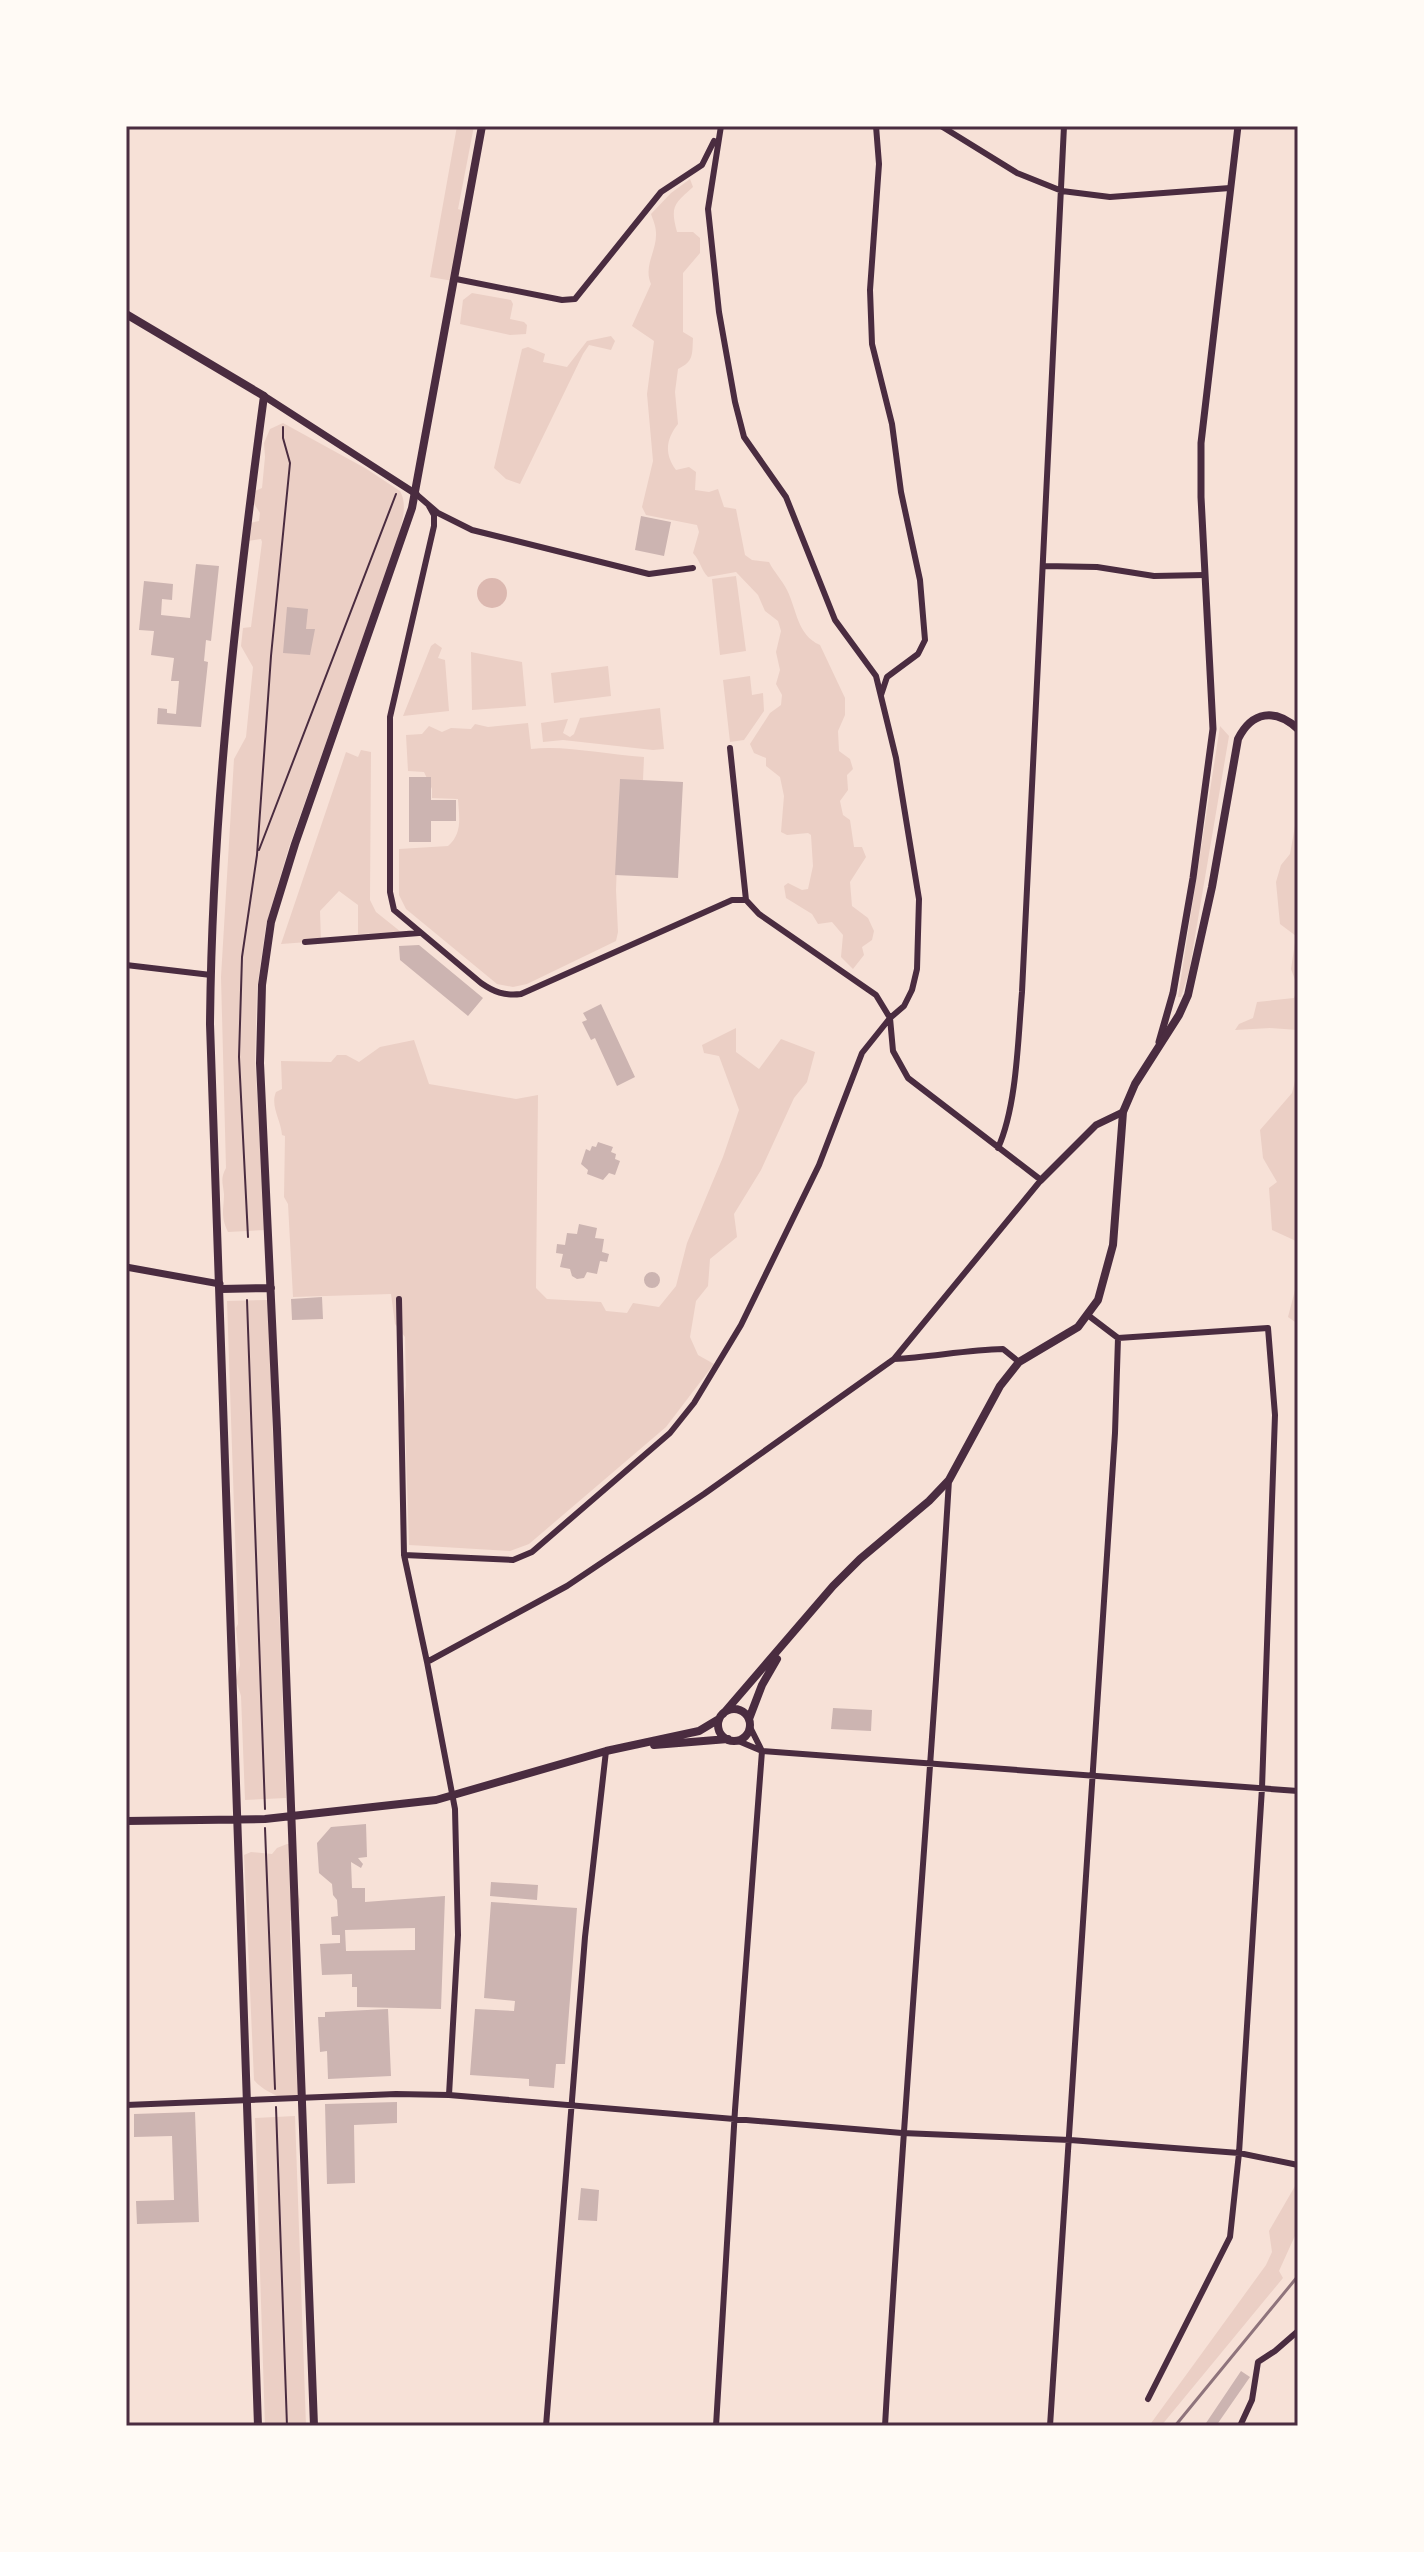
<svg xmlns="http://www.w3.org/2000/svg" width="1424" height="2552" font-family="'Fira Sans',sans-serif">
<rect width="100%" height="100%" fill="#f7e1d7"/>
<path fill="#ebcfc5" d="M457,126H474L458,209L464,211L453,281L430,277Z
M690,179L693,187C674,204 670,206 677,232H693L700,238V253L683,273V332L693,338C692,355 694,361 678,369L675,392L678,424C666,439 664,454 676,470L689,467L696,472L695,490L709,492L718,489L724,507L736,509L745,555L752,560L769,562C774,572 782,580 787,590C797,610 797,635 820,645L845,698V715L838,731L839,751L850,759L853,769L847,775L848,790L840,801L843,815L850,820L854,847H862L866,857L850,882L852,906L868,918L874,931L872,940L862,947L864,955L853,969L841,957L843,935L832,922L818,924L812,914L786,898L784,886L788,883L802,890L808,889L813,866L811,835L808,833L787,835L781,832L784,796L780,777L766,766V758L754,753L750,744L770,713L781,705L782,695L776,684L780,670L776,652L781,631L778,621L765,611L758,595L736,572L708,577C701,570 701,562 693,553L699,532L697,525L646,515L642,507L653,461L647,394L654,341L632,326L651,284C643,266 657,251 656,233C656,226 653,220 651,214L671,193Z
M472,293L511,300L513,304L510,319L524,322L527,325L526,334L510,335L460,324L463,300Z
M611,336L615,341L611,350L589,345L583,354L520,484L506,479L494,468L522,349L528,347L545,354L543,362L567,367L587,341Z
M283,423L365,468L400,491C409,506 400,528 396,545L289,847L266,925L257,989L255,1061L265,1230L228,1232C220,1215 224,1210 224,1194C223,1183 220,1179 226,1168L221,977L234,759L246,737L253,667L241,646L243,628L251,627L262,542L261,539L248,541L250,523L259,521L260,513L251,499L253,492L262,488L265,457L264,443L270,429Z
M736,576L746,651L720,655L712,579Z
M435,643L442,648L438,658L445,660L449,711L403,716L431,646Z
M471,652L522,662L526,706L472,710Z
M608,666L611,696L554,703L551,673Z
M750,676L752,695L763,693L764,711L744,740L730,742L723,680Z
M660,708L664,749L653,750L563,740L543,742L541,723L568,719L563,733L570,737L574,734L580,718Z
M528,723L531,749C567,745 606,755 644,757L643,780H620L616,890L618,932L616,941L527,984L513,987L497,984L406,909L399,895V849L448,846C463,833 459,816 458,799L432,798V789L424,772L408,771L406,735L422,734L429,726L442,732L451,728L471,729L475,724L488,727Z
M1220,726L1229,736L1189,972L1181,997H1178Z
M361,750L371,752L370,900L376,912L401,932L358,934V905L339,891L320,911L321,941L281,944L346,752L358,757Z
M1298,825V1030L1270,1028L1235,1030L1239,1024L1253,1018L1257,1002L1294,998L1298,988L1291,969L1296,936L1280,924L1276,882L1281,865L1290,854L1295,826Z
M736,1028V1052L759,1069L781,1039L815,1052L807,1082L794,1098L761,1170L734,1214L737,1237L710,1259L708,1286L696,1301L690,1337L698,1355L714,1364L666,1427L529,1544L510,1551L409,1545L405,1422L403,1409L406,1386L405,1337L395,1324L391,1294L293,1297L288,1204L284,1197L285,1136L282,1135C281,1120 270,1106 276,1092L282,1089L281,1061L331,1062L337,1055H346L359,1062L380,1047L414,1040L429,1084L516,1099L538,1095L536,1288L547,1299L601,1302L606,1311L627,1313L633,1303L659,1307L676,1286L687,1243L723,1157L739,1110L719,1056L704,1053L702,1045Z
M1298,1069V1324L1288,1317L1295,1290L1296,1241L1272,1230L1269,1188L1277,1182L1263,1158L1260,1130L1292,1093Z
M268,1300L286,1798L245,1800L241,1696L236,1680L240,1665L236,1628L238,1624L227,1301Z
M287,1844H292V1877L300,1900L299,1913L290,1921L294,2034L300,2090L297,2096L284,2100C273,2093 262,2090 254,2080L244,1855L251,1852L272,1854L277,1848Z
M295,2116L306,2426H265L255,2118Z
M1298,2181V2229L1279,2271L1283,2278L1161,2426H1149L1266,2265L1272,2252L1269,2231Z"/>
<path fill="#dcb8b0" d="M477 593a15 15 0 1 1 30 0a15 15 0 1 1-30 0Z"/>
<path fill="#ccb4b1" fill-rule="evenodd" d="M641,516L671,522L664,556L635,550Z
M196,564L219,566L211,641L206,640L204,661L208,662L201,727L157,724L158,708L167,709V713L176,714L179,681H171L174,658L151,655L154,631L139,630L144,581L173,584L172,600L162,599L161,615L190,618Z
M287,607L308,609L306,629H315L310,655L283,653Z
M409,777H431V800H456V821H431V842H409Z
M620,779L683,782L678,878L615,875Z
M419,945L483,998L468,1016L400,960L399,946Z
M601,1004L635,1077L617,1086L595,1038L591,1040L582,1022L587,1020L583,1013Z
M598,1142L613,1147L611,1152L616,1154L615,1159L620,1161L615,1175L609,1173L603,1180L587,1174L588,1170L581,1164L586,1149L590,1151L592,1146L596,1147Z
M579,1224L597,1228L595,1238L604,1239L602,1252L609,1254L607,1262L600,1261L597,1274L587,1272L584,1278L577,1279L572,1276L570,1269L560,1267L563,1254L556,1253L557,1244L565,1245L567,1233L577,1234Z
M644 1280a8 8 0 1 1 16 0a8 8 0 1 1-16 0Z
M322,1297L323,1319L292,1320L291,1299Z
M833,1708L872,1710L871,1731L831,1729Z
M366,1824L367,1857L358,1858L363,1864L361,1868L351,1862L352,1888H365V1902L445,1896L441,2009L357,2007V1987H352V1974L322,1975L320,1944L340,1943V1935H332L331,1917L338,1916L337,1900L333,1895L332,1884L319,1873L317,1843L331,1827ZM415,1928V1950L346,1951L345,1930Z
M491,1882L538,1885L537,1900L490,1896Z
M491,1902L577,1908L565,2064H556L554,2088L529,2086V2079L470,2075L475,2009L514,2011L515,2001L484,1998Z
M388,2009L391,2076L328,2079L327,2051L320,2052L318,2017H325V2012Z
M397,2102V2123L354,2125L355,2183L327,2184L325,2104Z
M195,2112L199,2222L137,2224L136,2201L174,2200L172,2136L134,2137V2114Z
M581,2188L599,2190L597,2221L578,2220Z
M1241,2371L1250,2377L1216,2426H1204Z"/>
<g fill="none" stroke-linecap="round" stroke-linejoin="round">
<path stroke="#4a2c40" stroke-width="2" d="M259,850L396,494
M248,1237L239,1057L242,957L257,855L271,656L290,463L283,438V427
M247,1300L265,1809
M265,1828L275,2089
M276,2107L287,2426"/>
<path stroke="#4a2c40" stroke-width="6" d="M876,126L879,164L870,290L872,344L892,424L901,492L920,580L925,640L918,654L887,677L881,695
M941,126L1017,173L1062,191L1110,197L1230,188
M456,279L562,300L575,299L661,192L702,165L714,141
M416,494L438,513L472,530L649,574L693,568
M429,506L434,515V526L390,717V892L394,910L481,983C494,992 504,996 521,994L732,900H746
M1044,566L1097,567L1154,576L1205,575
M730,748L746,900
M305,942L419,933
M126,965L211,975
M998,1148C1017,1106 1018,1038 1022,992L1064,126
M399,1299L404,1555L427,1662L455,1809L458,1935L449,2095
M1118,1338L1268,1328L1275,1415L1262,1788L1239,2153L1230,2237L1148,2399
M894,1359C931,1357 966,1350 1003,1349L1019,1362
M404,1555L513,1560L532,1552L670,1433L694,1403L741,1325L819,1165L862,1053L890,1018L904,1006L912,990L917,969L919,899L896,758L876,676L835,620L786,497L744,437L735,402L719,312L708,209L721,126
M427,1662L567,1586L704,1494L894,1359L1041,1180L908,1078L893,1051L890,1018L876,995L759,914L746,900
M750,1727L762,1751
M736,1740L762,1751L1298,1791
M126,2105L396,2094L449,2095L902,2133L1070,2140L1239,2153L1298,2165
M546,2426L585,1937L606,1751
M716,2426L735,2110L762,1751
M885,2426C903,2110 930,1796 949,1480
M1050,2426L1115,1433L1118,1338L1089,1316
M1240,2426L1252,2400L1258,2362L1275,2351L1298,2331"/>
<path stroke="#4a2c40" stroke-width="7" d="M264,396L416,494
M1159,1042L1173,993L1193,878L1213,729L1201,497V443L1238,126
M1041,1180L1096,1125L1123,1112
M126,1267L220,1284"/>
<path stroke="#4a2c40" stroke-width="8" d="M126,314L264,396C236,604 212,814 210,1024L258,2426
M221,1289L271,1288
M718 1725a16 16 0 1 1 32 0a16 16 0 1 1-32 0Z
M723,1714L833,1586L860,1559L929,1501L949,1480L1000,1386L1019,1362L1078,1327L1098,1300L1113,1245L1123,1112L1135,1084L1179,1015L1188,995L1212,887L1238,739C1252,711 1275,708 1298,729
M749,1719L762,1685L777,1659
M654,1745L728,1739
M126,1821L265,1819L436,1800L606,1751L699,1731L719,1719
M314,2426L277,1429L260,1063L262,985L271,922L295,844L412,508L482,126"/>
<path stroke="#8f747c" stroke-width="3" d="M1175,2426L1298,2276"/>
</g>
<rect width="1424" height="2552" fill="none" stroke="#fffaf5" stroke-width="256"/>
<rect x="128" y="128" width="1168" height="2296" fill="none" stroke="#4a2c40" stroke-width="3"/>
</svg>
